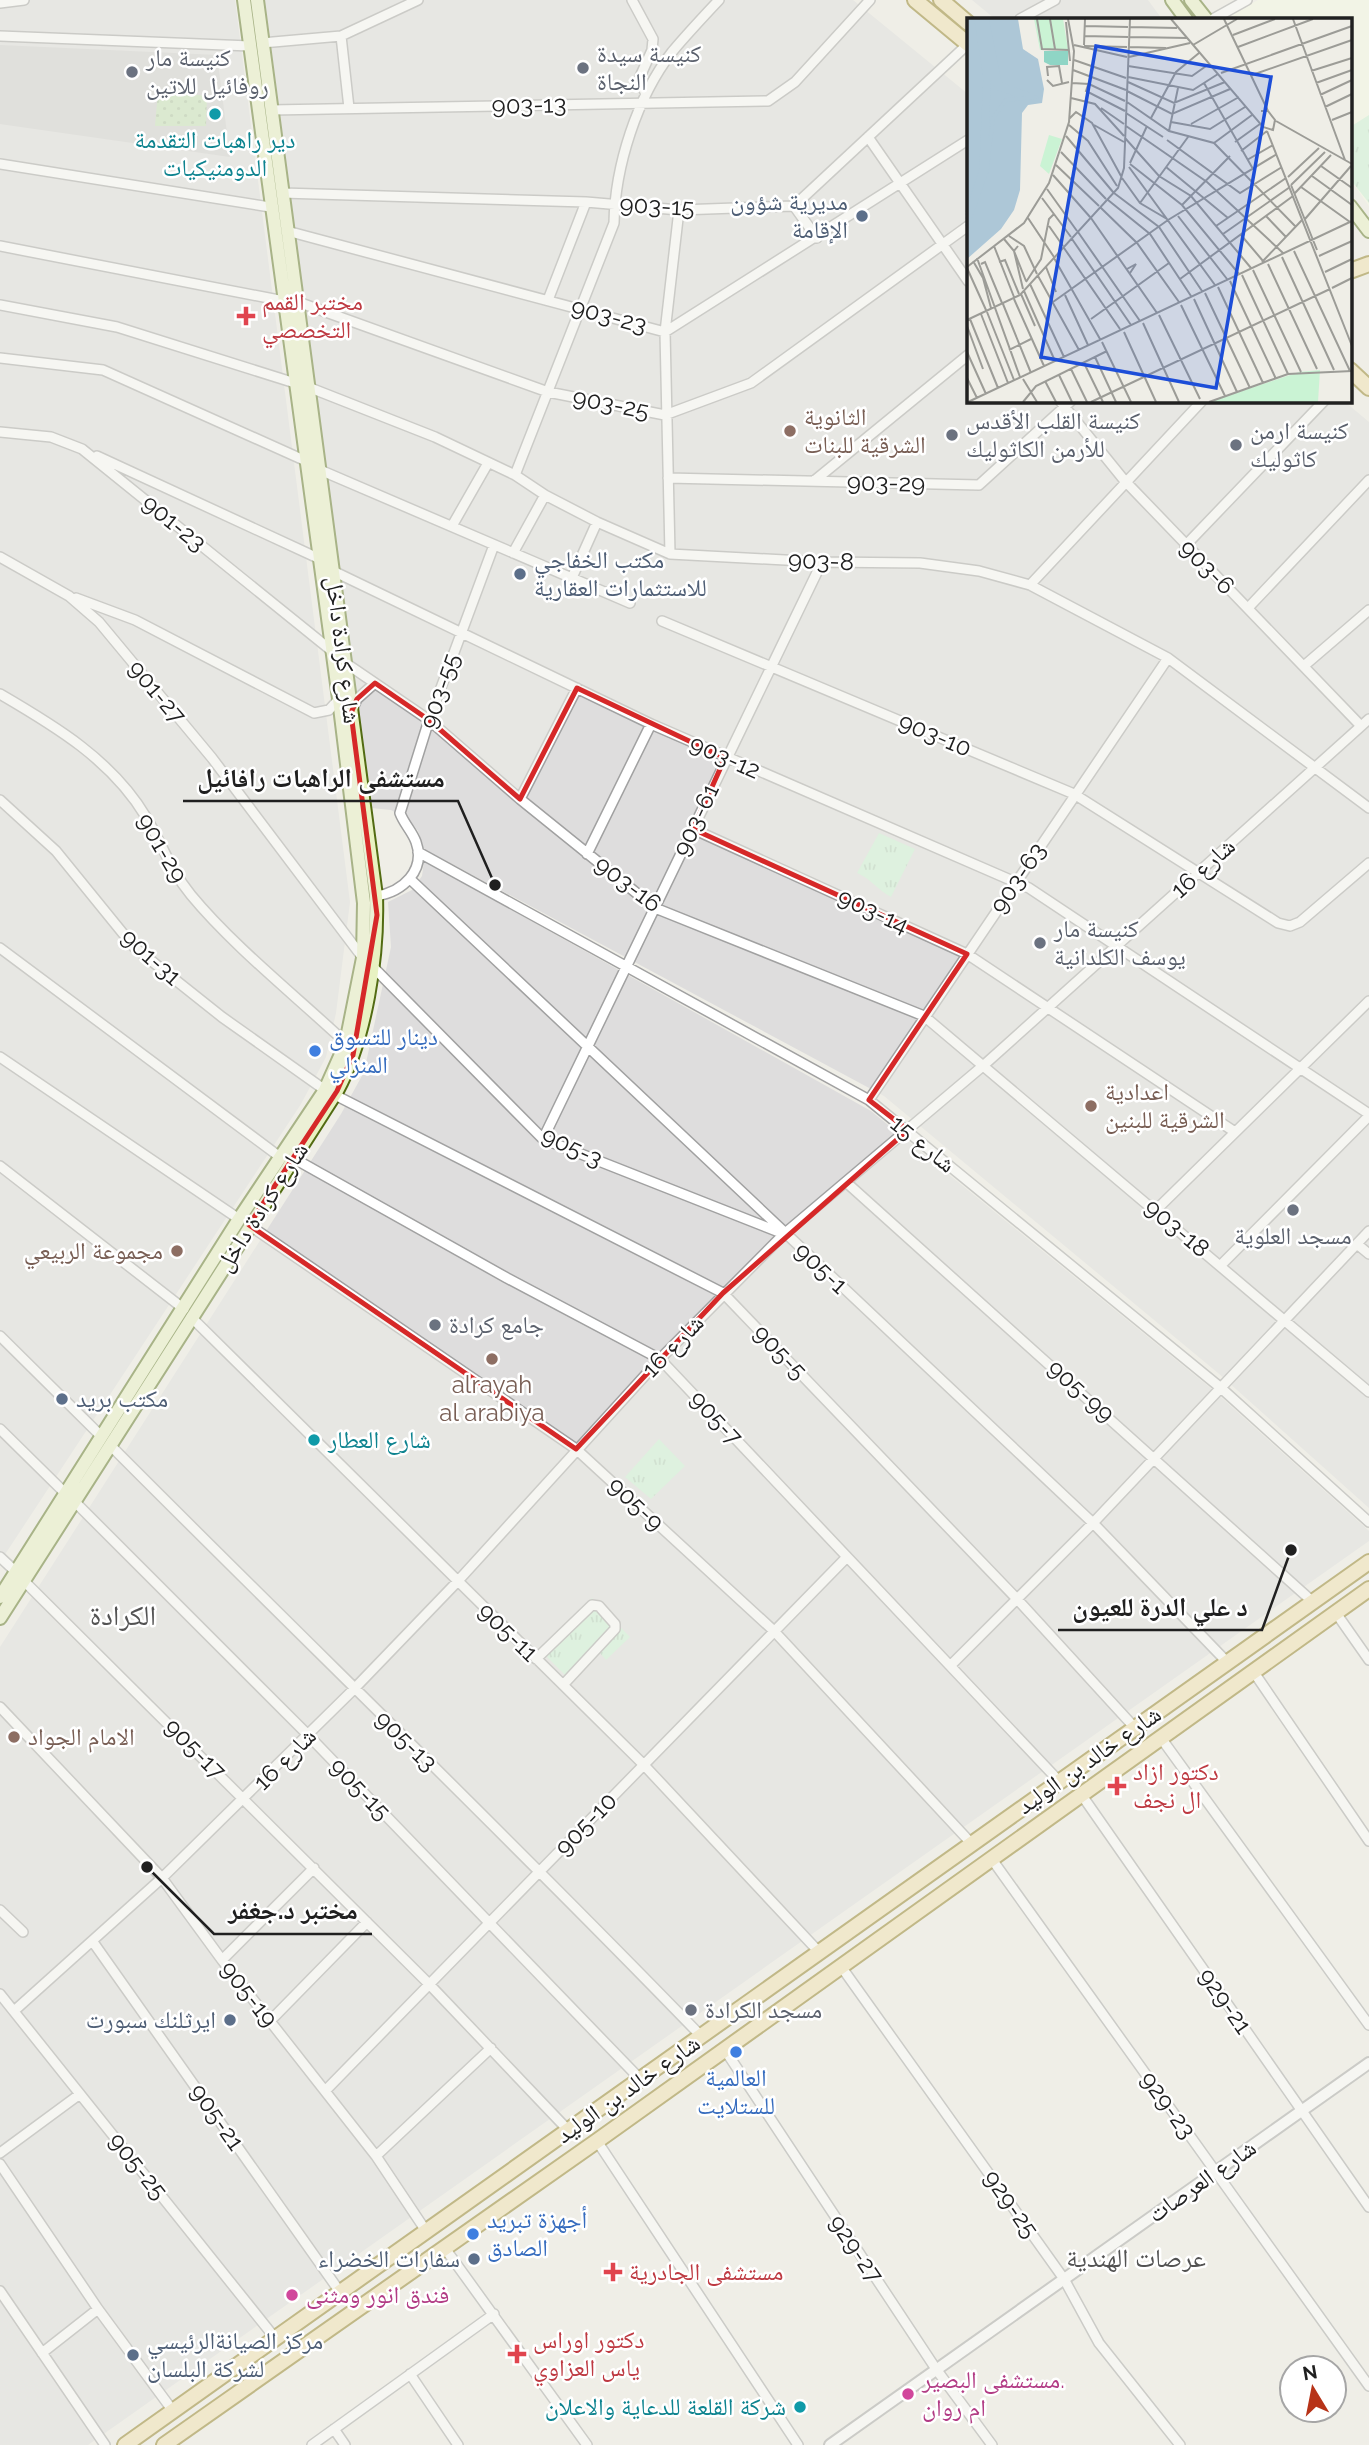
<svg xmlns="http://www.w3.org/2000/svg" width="1369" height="2445" font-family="Raleway,'Noto Naskh Arabic',sans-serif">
<defs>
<pattern id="grass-dots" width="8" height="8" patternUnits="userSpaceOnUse" patternTransform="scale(1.75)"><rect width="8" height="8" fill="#c3e3b3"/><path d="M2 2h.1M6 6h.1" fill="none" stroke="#a7c29a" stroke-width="1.8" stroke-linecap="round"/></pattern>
<pattern id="park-tufts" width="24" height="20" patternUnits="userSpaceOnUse" patternTransform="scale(1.75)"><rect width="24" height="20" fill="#caf3d4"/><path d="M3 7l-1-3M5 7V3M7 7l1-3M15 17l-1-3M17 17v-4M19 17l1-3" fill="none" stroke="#add0b6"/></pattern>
</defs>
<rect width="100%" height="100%" fill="#efeee7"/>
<path fill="#dedddd" d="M0,0H235L350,902L336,1013L326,1057L301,1104L0,1562Z
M265,0H853L968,94V401H1344L1369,422V1508L1218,1373L884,1096L424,849L418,831L409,820L391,810L371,808Z
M972,0H1148L1162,19H995Z
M424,861L871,1111L1213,1390L1369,1531V1541L88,2445H0V1647L341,1114L364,1072L391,947L388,902L412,890L422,876Z"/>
<path fill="#f7fbe4" d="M1258,0H1369V206L1350,179V19H1235L1232,15Z"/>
<path fill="#cecece" d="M0,45L217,55L230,157L0,124Z"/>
<path fill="url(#grass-dots)" d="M158,91L207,96L206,126H155Z"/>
<path fill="url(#park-tufts)" d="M1369,115V203L1350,179V127Z
M879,833L915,849L891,897C878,890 871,879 857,873Z
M659,1439L685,1466L651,1499L625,1477Z
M592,1598L630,1637L606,1660L599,1652L569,1679L539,1649Z"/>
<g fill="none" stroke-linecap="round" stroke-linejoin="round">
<g stroke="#a1a1a1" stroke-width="12">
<path id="minor" d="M632,0L653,39L652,50L639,79L646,94
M0,3L24,0
M1020,19L1055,0
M1213,19L1247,0
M0,36L250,46
M341,36L349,108
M262,43L341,36L418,0
M271,110L768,101L795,82L870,0
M868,137L968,281
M0,164L270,207
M282,193L586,202L679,210L794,206L968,44
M794,206L817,238
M287,231L665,332L968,140
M0,246L284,301
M548,300L586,202
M298,302L548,392L665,415L751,383L968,226
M0,305L117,327L295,383
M0,358L103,370L306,461
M308,387L435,437L515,475L545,495L597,522L670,554L822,562L920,563L979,571L1030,585L1168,658L1369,808
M1060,401L1124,480L1361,726
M0,432L51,437L82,449L332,651
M97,456L320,559
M320,470L630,603
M515,475L614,223C615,166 637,97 672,52C687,34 703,17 719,0
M668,478L979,485L1071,401
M814,481L968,355
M452,526L488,463
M1185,546L1324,401
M513,553L545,495
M670,554L665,332L679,210
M0,557L69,596L99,622L212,758L363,958
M333,571L651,724L1029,888L1369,1114
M571,580L597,522
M1030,585L1202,401
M76,598L135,620L314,713L329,710L339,699
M1248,608L1369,480
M662,621L1074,794L1278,923L1290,926L1300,922L1369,863
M344,662L429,720L520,799L655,908L924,1016L1369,1392
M1305,665L1369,610
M0,694C55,726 112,760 146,817C163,845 169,868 191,895C233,946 297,997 346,1043
M353,708L357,699L375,683
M520,799L577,688
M0,800L56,851L134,947L222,1017L325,1090
M693,829L967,954L1235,1132
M418,852L869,1100L1221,1388L1369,1522
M587,854L651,724
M410,879L1093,1523L1227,1662
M376,896C403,892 426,870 416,842C412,831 404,824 400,813L429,720L494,545
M0,948L280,1157
M372,966L543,1139L779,1232
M0,1057L239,1219
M335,1095L723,1293L1017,1599L1135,1728
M869,1100L1168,658
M543,1139L822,562
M293,1158L507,1278L660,1359L1059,1781
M0,1166L184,1309
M847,1183L1313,1602
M1156,1210L1369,1001
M249,1225L576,1449L774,1631L971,1843
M1357,1244L1369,1254
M1221,1265L1369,1116
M191,1317L643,1764L819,1952
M0,1336L102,1437
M0,1429L66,1494
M110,1445C307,1643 508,1836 702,2037
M74,1501L308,1735L641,2080
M0,1557L16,1572
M24,1581L429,1984L568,2130
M1336,1613L1369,1660
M536,1659L592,1605L599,1606L615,1624V1629L563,1685
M951,1665L1093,1523L1369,1231
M1253,1671L1369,1841
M0,1707L162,1878L222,1960L376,2156L426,2231
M1161,1738L1369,2025
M1081,1794L1369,2207
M991,1858L1369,2386
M0,1910L23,1932
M93,1942L340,2292
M222,1960L314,1868
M840,1965L1064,2279L1099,2343L1180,2445
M0,1994L275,2338
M14,2011L162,1878L353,1690L457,1582L660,1359L784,1234L984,1065L1369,719
M270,2021L367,1922
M725,2050L936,2369L992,2445
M325,2091L847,1557
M597,2141L798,2445
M0,2153L80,2094
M376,2156L491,2048
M0,2164L98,2309L173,2411
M444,2247L587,2445
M0,2291L105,2445
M42,2353L98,2309
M410,2374L458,2445
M334,2429L345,2445
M312,2445L494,2314"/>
</g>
<g stroke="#a1a1a1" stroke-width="14">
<path id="tertiary" d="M830,2445L1369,2063"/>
</g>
<g stroke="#526b12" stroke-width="16">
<path id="secondary" d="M1172,0L1186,19
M1191,0L1206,19
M1350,206L1369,231
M0,1597L239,1219L325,1090L346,1043L363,958L364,903L339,699L244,0
M0,1618L337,1091C366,1037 378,957 376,896L257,0"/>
</g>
<g stroke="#897612" stroke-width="18">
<path id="primary" d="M915,0L968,44
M941,0L968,23
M1350,271L1369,264
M1350,370L1369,388
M125,2445L1369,1562
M164,2445L597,2141L1369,1589"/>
</g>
<use href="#minor" stroke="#fff" stroke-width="9"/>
<use href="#tertiary" stroke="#fff" stroke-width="10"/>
<use href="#secondary" stroke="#e8f2c2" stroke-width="12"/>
<use href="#primary" stroke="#f1dfaa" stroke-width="14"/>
</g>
<path d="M0 0H1369V2445H0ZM375,683L429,720L520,799L577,688L725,758L693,829L967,954L869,1100L908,1130L723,1293L576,1449L249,1225L337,1091L353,1055L377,915L351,713L357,699Z" fill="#efeee7" fill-opacity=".55" fill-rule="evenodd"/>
<path fill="none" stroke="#d62828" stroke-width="5" stroke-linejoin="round" d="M375,683L429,720L520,799L577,688L725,758L693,829L967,954L869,1100L908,1130L723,1293L576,1449L249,1225L337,1091L353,1055L377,915L351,713L357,699Z"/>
<g fill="#6b7280" stroke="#fff" stroke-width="2.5">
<circle cx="583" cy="68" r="7"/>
<circle cx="132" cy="72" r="7"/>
<circle cx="952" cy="435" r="7"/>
<circle cx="1236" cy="445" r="7"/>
<circle cx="1040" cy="943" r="7"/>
<circle cx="1293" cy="1210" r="7"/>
<circle cx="435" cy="1325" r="7"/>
<circle cx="691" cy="2010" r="7"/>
</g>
<g fill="#0f9aa8" stroke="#fff" stroke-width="2.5">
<circle cx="215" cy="114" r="7"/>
<circle cx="314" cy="1440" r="7"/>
<circle cx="800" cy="2407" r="7"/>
</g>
<g fill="#5c6f8a" stroke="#fff" stroke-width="2.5">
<circle cx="862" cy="216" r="7"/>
<circle cx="520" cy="574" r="7"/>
<circle cx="62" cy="1399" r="7"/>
<circle cx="230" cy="2020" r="7"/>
<circle cx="474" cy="2259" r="7"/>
<circle cx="133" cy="2355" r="7"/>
</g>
<g fill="#e0444e" stroke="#fff" stroke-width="2.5">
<path d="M242.5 305.5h7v7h7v7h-7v7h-7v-7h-7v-7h7z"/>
<path d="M1113.5 1775.5h7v7h7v7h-7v7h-7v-7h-7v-7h7z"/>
<path d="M609.5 2261.5h7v7h7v7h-7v7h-7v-7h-7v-7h7z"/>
<path d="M513.5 2343.5h7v7h7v7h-7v7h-7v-7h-7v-7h7z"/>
</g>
<g fill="#8d6e63" stroke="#fff" stroke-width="2.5">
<circle cx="790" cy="431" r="7"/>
<circle cx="1091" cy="1106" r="7"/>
<circle cx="177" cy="1251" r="7"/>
<circle cx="492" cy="1359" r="7"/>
<circle cx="14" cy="1737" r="7"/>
</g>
<g fill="#3f7fe0" stroke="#fff" stroke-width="2.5">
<circle cx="315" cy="1051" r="7"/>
<circle cx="736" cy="2052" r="7"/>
<circle cx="473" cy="2234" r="7"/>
</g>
<g fill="#d1479c" stroke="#fff" stroke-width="2.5">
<circle cx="292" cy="2295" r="7"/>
<circle cx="908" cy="2394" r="7"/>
</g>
<g text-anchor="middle" stroke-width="5" stroke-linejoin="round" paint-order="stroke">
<g font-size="24" fill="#5b616d" stroke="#fff" text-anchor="start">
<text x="597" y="62">كنيسة سيدة<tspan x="597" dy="28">النجاة</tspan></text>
<text x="146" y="66">كنيسة مار<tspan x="146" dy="28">روفائيل للاتين</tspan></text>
<text x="966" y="429">كنيسة القلب الأقدس<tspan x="966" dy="28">للأرمن الكاثوليك</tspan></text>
<text x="1250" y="439">كنيسة ارمن<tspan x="1250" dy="28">كاثوليك</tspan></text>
<text x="1054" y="937">كنيسة مار<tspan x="1054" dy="28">يوسف الكلدانية</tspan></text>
<text x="1293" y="1244" text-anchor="middle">مسجد العلوية</text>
<text x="449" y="1333">جامع كرادة</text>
<text x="705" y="2018">مسجد الكرادة</text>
</g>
<g font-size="24" fill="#202020" stroke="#fff">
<text transform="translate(529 105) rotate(-1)" y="8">903-13</text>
<text transform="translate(657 206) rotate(3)" y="8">903-15</text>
<text transform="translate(609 316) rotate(15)" y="8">903-23</text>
<text transform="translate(611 404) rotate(11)" y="8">903-25</text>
<text transform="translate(886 483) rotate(1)" y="8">903-29</text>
<text transform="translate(174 523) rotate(39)" y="8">901-23</text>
<text transform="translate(821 561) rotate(2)" y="8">903-8</text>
<text transform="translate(1207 567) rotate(45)" y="8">903-6</text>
<text transform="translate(343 650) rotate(83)" y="8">شارع كرادة داخل</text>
<text transform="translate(440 691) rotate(-71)" y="8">903-55</text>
<text transform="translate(157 692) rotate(50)" y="8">901-27</text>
<text transform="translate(935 735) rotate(23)" y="8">903-10</text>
<text transform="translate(725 757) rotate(24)" y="8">903-12</text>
<text transform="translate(696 820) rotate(-65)" y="8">903-61</text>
<text transform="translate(162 848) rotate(60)" y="8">901-29</text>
<text transform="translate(1203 868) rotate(-42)" y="8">شارع 16</text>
<text transform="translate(1018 878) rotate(-56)" y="8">903-63</text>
<text transform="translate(628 884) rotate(37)" y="8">903-16</text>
<text transform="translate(873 911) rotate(25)" y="8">903-14</text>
<text transform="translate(151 957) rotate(42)" y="8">901-31</text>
<text transform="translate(923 1144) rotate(39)" y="8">شارع 15</text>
<text transform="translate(572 1147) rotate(25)" y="8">905-3</text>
<text transform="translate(262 1207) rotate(-57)" y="8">شارع كرادة داخل</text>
<text transform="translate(1177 1228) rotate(40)" y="8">903-18</text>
<text transform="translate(821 1268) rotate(43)" y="8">905-1</text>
<text transform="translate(673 1346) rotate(-46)" y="8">شارع 16</text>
<text transform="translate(780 1352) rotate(46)" y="8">905-5</text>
<text transform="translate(1081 1391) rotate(42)" y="8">905-99</text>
<text transform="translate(716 1418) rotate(47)" y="8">905-7</text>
<text transform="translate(636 1504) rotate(43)" y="8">905-9</text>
<text transform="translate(508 1632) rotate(44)" y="8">905-11</text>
<text transform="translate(406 1741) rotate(44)" y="8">905-13</text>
<text transform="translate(195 1749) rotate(45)" y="8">905-17</text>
<text transform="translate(285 1759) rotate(-45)" y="8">شارع 16</text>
<text transform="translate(1089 1760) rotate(-35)" y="8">شارع خالد بن الوليد</text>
<text transform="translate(360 1789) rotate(46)" y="8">905-15</text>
<text transform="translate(586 1824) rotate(-46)" y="8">905-10</text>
<text transform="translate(249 1994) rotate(52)" y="8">905-19</text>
<text transform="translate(1225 2001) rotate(55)" y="8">929-21</text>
<text transform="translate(628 2089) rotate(-35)" y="8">شارع خالد بن الوليد</text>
<text transform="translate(1168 2105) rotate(54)" y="8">929-23</text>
<text transform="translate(217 2117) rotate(55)" y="8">905-21</text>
<text transform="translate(138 2166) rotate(51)" y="8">905-25</text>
<text transform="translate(1202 2181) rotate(-35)" y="8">شارع العرصات</text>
<text transform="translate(1011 2204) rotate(55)" y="8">929-25</text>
<text transform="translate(856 2249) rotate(56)" y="8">929-27</text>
</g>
<g font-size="24" fill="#0d838f" stroke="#fff">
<text x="215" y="148">دير راهبات التقدمة<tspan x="215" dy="28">الدومنيكيات</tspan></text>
<text x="328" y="1448" text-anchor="start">شارع العطار</text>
<text x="786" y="2415" text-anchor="end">شركة القلعة للدعاية والاعلان</text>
</g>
<g font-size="24" fill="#4e5e75" stroke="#fff" text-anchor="end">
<text x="848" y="210">مديرية شؤون<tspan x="848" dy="28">الإقامة</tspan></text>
<text x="534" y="568" text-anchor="start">مكتب الخفاجي<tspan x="534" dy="28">للاستثمارات العقارية</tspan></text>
<text x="76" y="1407" text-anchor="start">مكتب بريد</text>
<text x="216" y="2028">ايرثلنك سبورت</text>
<text x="460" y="2267">سفارات الخضراء</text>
<text x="147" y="2349" text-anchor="start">مركز الصيانةالرئيسي<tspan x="147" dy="28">لشركة البلسان</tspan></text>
</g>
<g font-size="24" fill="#be3a42" stroke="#fff" text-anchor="start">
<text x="262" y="310">مختبر القمم<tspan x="262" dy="28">التخصصي</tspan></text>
<text x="1133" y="1780">دكتور ازاد<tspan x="1133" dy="28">ال نجف</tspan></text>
<text x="629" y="2280">مستشفى الجادرية</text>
<text x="533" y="2348">دكتور اوراس<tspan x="533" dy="28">ياس العزاوي</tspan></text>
</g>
<g font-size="24" fill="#785e54" stroke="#fff" text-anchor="start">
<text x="804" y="425">الثانوية<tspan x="804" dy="28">الشرقية للبنات</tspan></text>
<text x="1105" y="1100">اعدادية<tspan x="1105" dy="28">الشرقية للبنين</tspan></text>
<text x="163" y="1259" text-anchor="end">مجموعة الربيعي</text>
<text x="492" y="1393" text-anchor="middle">alrayah<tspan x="492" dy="28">al arabiya</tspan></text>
<text x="28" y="1745">الامام الجواد</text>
</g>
<g font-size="24" fill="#366cbe" stroke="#fff" text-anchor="start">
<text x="329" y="1045">دينار للتسوق<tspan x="329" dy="28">المنزلي</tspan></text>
<text x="736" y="2086" text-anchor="middle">العالمية<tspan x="736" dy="28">للستلايت</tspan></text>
<text x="487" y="2228">أجهزة تبريد<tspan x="487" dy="28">الصادق</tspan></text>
</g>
<g font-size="24" fill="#b23c85" stroke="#fff" text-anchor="start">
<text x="306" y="2303">فندق انور ومثنى</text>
<text x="922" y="2388">مستشفى البصير.<tspan x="922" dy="28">ام روان</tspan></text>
</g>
<g font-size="26" fill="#535353" stroke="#fff">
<text x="1136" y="2267">عرصات الهندية</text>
</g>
<g font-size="28" fill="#535353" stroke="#fff">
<text x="123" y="1625">الكرادة</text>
</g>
</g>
<g transform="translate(967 18)">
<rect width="385" height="385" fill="#efeee7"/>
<path d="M67,1H96L101,31L73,32ZM82,117L95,121L82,156L73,148ZM353,352L351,384H242L332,354Z" fill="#caf3d4"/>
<path d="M77,33H101V47H83L77,44Z" fill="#8fd5c5"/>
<path d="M0,1H51L56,31L71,41L77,71L75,85L61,87L55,95L53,172L47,192L34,211L0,241Z" fill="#adc7d7"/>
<path fill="none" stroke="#adc7d7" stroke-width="3.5" d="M15,1L24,59L30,70L53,78M16,1L31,68L63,78M18,1L27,58L32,67L50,75M20,1L33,66L67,78M0,194L14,152L18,59L9,1M0,197L15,152L19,59L10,1M0,201L17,152L21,59L12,1M0,205L19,153L22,59L13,1M0,208L20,153L26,100L39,82L71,79"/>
<path fill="none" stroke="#9c9c97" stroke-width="2" d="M70,1L75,31L102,32M83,1L88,31M204,1L296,109L306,112L308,102L301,93H294M257,1L301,93M326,1L378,142M99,4L103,43M118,8L161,9M163,9L210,10M266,17L308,1M117,18L161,19M163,19L220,20M107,27L160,39M117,27L118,1M226,27L270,1M117,28L160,29M162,29L199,30M271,29L346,1M162,39L223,25M107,42L159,60M161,48L225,58L242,46M106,52L159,72M344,53L385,40M254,55L385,8M285,57L385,22M81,58L80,49L92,48L95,65M161,59L226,72L251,56M80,62L86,68L102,64M161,64L207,85L258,64M105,65L122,66L158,83M237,65L286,151M349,65L385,52M121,67L119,73L158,93M160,73L205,96L263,71M353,77L385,62M104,80L128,86L157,118M160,84L202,113L247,125L329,209M358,89L385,76M134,90L157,106M159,95L196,119M184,100L209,54L232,35M102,101L109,94L125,105L154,158M365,102L385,94M309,103L385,146M204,104L243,111L278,89M224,106L272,79M102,107L121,123L150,168M127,107L157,124M159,108L240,164L316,235M202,113L211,70M300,113L385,328M99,118L146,174M158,120L192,158L224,178L284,250M200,122L273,175L315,149M268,124L293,106M247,125L285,97M274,133L300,113M94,134L139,181M280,142L306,127M163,145L180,108M163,146L215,187L272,256M89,147L132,188M354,148L385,170M162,149L248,267M199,149L261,200M86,157L123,199M345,158L385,187M321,159L352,130M155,160L173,185L200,201M324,167L350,232M324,167L358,134M334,169L383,204M80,171L110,213M147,175L192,209L235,273M328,175L364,137M75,180L104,219M141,182L183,216L224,278M173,185L221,119M215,187L263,138M133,189L170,225L212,284M211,198L260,261M299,198L319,219M61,200L87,239M124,200L190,295M338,201L384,148M82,208L96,228M249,208L319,160M111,214L173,303M256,216L323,169M274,217L296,243M42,218L57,228L70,256M37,221L47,233L56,271M105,221L164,307M27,228L47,279M51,228L47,233L59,263M97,230L153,311M327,233L383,353M352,238L385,223M315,239L367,352M10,240L53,359M87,240L133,321M6,243L16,260L24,290M32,244L38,242L52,276M295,244L335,202M14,246L18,244L35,285M301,246L350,351M0,249L57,205L82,165L102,104L107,33L101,1M79,249L89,274M0,250L19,292M160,251L169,246L163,255M286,252L334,354M358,254L385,241M275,257L321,356M71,258L112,332M213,261L326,178M263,263L309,361M59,264L74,241L82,201L87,196M63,266L97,339M251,269L296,365M365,270L385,260M57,273L88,343M238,275L283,370M54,276L68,308M98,277L121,327M47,281L77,348M227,281L270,374M86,284L201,202L310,136M36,286L64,355M214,287L258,378M20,294L47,362M14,296L41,365M192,297L233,381M3,301L31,370M124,301L202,245M0,302L53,277L151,170L157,150L163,1M176,305L212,384M0,308L16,351M157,314L189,384M135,324L164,384M42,332L64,321M0,334L19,376M128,339L149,384M117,345L136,384M104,351L120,384M92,357L105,384M0,360L10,380M56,361L70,384M78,363L89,384M1,384L385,203M56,384L69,368L140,333M124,384L363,271M242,384L321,356L385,353"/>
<path fill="#1d4ed8" fill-opacity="0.15" stroke="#1d4ed8" stroke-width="3.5" d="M129,28L304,59L249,370L74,339Z"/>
<rect width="385" height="385" fill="none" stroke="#202020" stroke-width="3.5"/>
</g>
<path fill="none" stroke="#202020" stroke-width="2.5" d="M495 885L458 801H183M1291 1550L1262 1630H1058M147 1867L214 1934H372"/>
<g fill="#202020" stroke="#fff" stroke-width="2.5">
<circle cx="495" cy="885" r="7"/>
<circle cx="1291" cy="1550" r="7"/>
<circle cx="147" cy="1867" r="7"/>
</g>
<g font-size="26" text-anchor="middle" font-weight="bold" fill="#202020" stroke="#fff" stroke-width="5" stroke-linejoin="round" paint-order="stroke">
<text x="321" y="787">مستشفى الراهبات رافائيل</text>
<text x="1160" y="1616">د علي الدرة للعيون</text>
<text x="293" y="1919">مختبر د.جغفر</text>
</g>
<g transform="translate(1313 2389) rotate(350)"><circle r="33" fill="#ffffff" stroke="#a6a6a6" stroke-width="2"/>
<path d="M0-5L12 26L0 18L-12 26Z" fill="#b73318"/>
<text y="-10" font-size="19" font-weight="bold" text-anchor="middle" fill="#202020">N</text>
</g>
</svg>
